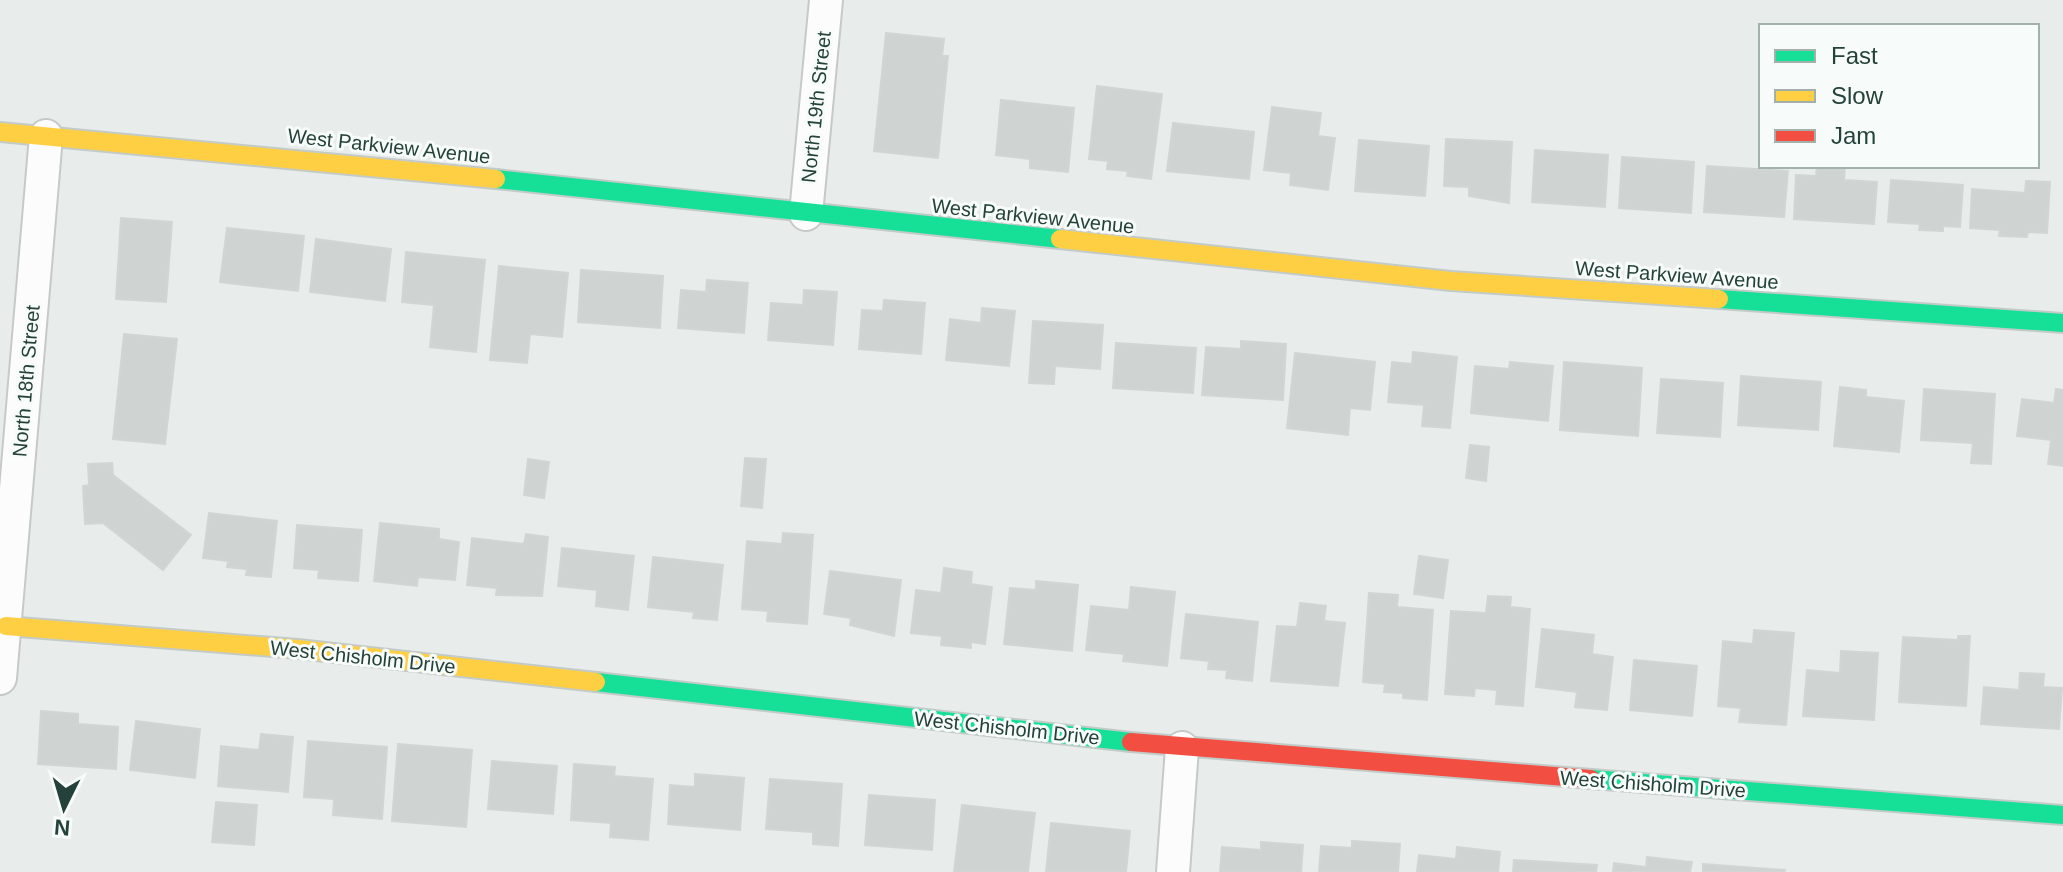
<svg xmlns="http://www.w3.org/2000/svg" width="2063" height="872" font-family="Arial,sans-serif">
<rect width="100%" height="100%" fill="#e8edeb"/>
<path fill="#cfd4d2" stroke="#d1d6d4" stroke-width="2" d="M886,33L944,39L942,56H948L938,158L874,151Z
M1097,86L1162,94L1151,179L1127,176L1128,171L1107,169L1108,161L1089,159Z
M1001,100L1074,108L1068,172L1030,168V159L996,155Z
M1272,107L1321,113L1318,136L1335,138L1328,190L1290,185L1291,173L1264,170Z
M1173,123L1254,132L1249,179L1167,171Z
M1446,139L1512,142L1509,203L1469,196V187L1444,186Z
M1359,140L1429,146L1425,196L1355,191Z
M1535,150L1608,155L1605,207L1532,202Z
M1622,157L1694,162L1691,213L1619,208Z
M1707,166L1788,171L1784,217L1704,212Z
M1817,166H1845L1844,180L1877,182L1874,224L1794,219L1796,175L1816,176Z
M1891,180L1963,185L1960,227L1943,226V231L1919,230L1920,224L1888,222Z
M2026,181L2050,182L2047,233L2028,232L2027,237L1999,236L2000,230L1970,228L1972,189L2025,193Z
M121,218L172,222L166,302L116,299Z
M227,228L304,236L298,291L220,282Z
M316,239L391,249L385,301L310,292Z
M406,252L485,260L476,352L430,347L434,305L402,302Z
M499,266L568,273L562,337L530,334L527,363L490,360Z
M581,270L663,276L660,328L578,322Z
M707,280L748,283L744,333L678,328L681,290L706,292Z
M804,290L837,292L833,345L768,340L771,303L803,305Z
M884,300L925,303L921,354L859,349L862,310L883,311Z
M982,308L1015,311L1009,366L946,360L950,319L981,323Z
M1033,321L1103,325L1100,369L1055,366L1054,384L1029,383Z
M124,334L177,339L165,444L113,439Z
M1241,341L1286,344L1283,400L1202,395L1206,347L1241,349Z
M1116,343L1196,348L1193,393L1113,388Z
M1413,352L1457,357L1450,428L1422,426L1424,405L1388,402L1392,362L1412,364Z
M1295,353L1375,362L1370,410L1350,408L1348,435L1287,428Z
M1510,362L1553,366L1548,421L1471,413L1475,366L1509,369Z
M1564,362L1642,368L1638,436L1560,430Z
M1741,376L1821,382L1818,430L1738,425Z
M1661,379L1723,383L1720,437L1657,433Z
M1840,387L1866,390V397L1904,401L1899,452L1834,446Z
M1924,389L1995,394L1991,464L1971,463L1973,443L1921,440Z
M2056,389L2063,390V466L2048,464L2051,440L2017,436L2022,399L2054,403Z
M1470,445L1489,447L1486,481L1466,478Z
M745,458L766,459L762,508L741,506Z
M528,459L549,462L544,498L524,495Z
M112,463L113,475L191,535L163,570L103,523L85,524L83,486L89,485L88,464Z
M209,513L277,521L271,577L246,575L247,569L227,567L228,561L203,558Z
M380,523L439,529V539L459,542L455,580L418,577L417,586L374,581Z
M297,525L362,530L358,581L318,578L319,570L294,568Z
M783,533L813,535L807,624L767,621L768,611L742,609L747,541L782,544Z
M526,534L548,537L542,596L496,595L497,588L467,585L472,538L524,544Z
M562,548L634,556L628,610L596,606L597,590L558,586Z
M1419,556L1448,560L1443,598L1414,594Z
M653,557L723,565L717,620L693,618L694,612L648,607Z
M944,568L972,572L971,584L992,587L985,644L971,642V648L941,645L942,636L911,633L916,590L941,593Z
M830,571L901,580L894,636L850,625L851,618L824,614Z
M1036,581L1078,585L1072,651L1004,644L1010,588L1036,590Z
M1131,587L1175,592L1167,666L1123,661L1124,654L1086,650L1091,606L1129,610Z
M1369,593L1398,595L1397,607L1433,610L1427,700L1403,698V693L1384,692L1385,684L1363,682Z
M1488,596L1511,597L1510,607L1530,609L1523,706L1496,704L1497,690L1475,688L1474,696L1445,694L1451,611L1486,613Z
M1300,603L1326,606L1324,621L1345,623L1338,686L1271,681L1277,626L1297,627Z
M1186,614L1258,622L1252,681L1226,678L1227,670L1208,669L1209,661L1181,658Z
M1542,629L1594,635L1592,654L1613,657L1607,710L1575,707L1577,692L1536,687Z
M1754,630L1794,633L1786,725L1739,722L1741,708L1718,706L1723,641L1753,644Z
M1958,636H1970L1966,706L1899,702L1903,637L1958,640Z
M1841,651L1878,653L1874,720L1803,716L1807,670L1840,673Z
M1634,660L1697,666L1692,716L1630,710Z
M2020,673L2044,674L2043,687L2062,688L2059,729L1981,724L1984,687L2019,690Z
M41,711L78,714V724L118,727L116,769L38,764Z
M136,721L200,729L195,778L130,770Z
M261,734L293,737L288,792L218,786L221,746L259,750Z
M308,741L387,747L382,819L333,815L334,799L304,797Z
M398,744L472,750L466,827L392,821Z
M492,761L557,766L553,814L488,809Z
M574,764L615,767L614,776L653,779L648,840L610,837L611,823L571,820Z
M695,774L744,778L740,830L668,824L670,785L695,787Z
M770,779L842,784L838,846L813,844V832L766,829Z
M869,795L935,800L932,850L865,845Z
M216,802L257,805L254,845L212,842Z
M962,805L1035,813L1028,871L954,872Z
M1051,823L1130,831L1126,872H1046Z
M1352,841L1400,844L1398,872H1319L1321,846L1352,848Z
M1261,842L1303,845L1301,872H1220L1222,847L1261,850Z
M1457,847L1500,852L1498,872H1417L1419,855L1456,859Z
M1647,857L1692,862L1690,872H1613L1614,863L1646,867Z
M1514,860L1597,865L1596,872H1513Z
M1703,864L1785,870L1784,872H1703Z"/>
<g fill="none" stroke-linecap="round" stroke-linejoin="round">
<g stroke="#c5cac8" stroke-width="36">
<path id="street" d="M806,214L826,0
M0,678L46,136
M1173,872L1182,748"/>
</g>
<g stroke="#c3cbc8" stroke-width="22">
<path id="fast" d="M496,179L1060,239
M1719,299L2063,323
M596,682L1131,742
M1591,779L2063,815"/>
</g>
<g stroke="#c3cbc8" stroke-width="22">
<path id="slow" d="M0,132L496,179
M1060,239L1451,281L1719,299
M6,626L298,649L596,682"/>
</g>
<g stroke="#c3cbc8" stroke-width="22">
<path id="jam" d="M1131,742L1591,779"/>
</g>
<use href="#street" stroke="#fcfcfc" stroke-width="32"/>
<use href="#fast" stroke="#16e098" stroke-width="18"/>
<use href="#slow" stroke="#ffcf43" stroke-width="18"/>
<use href="#jam" stroke="#f24e42" stroke-width="18"/>
</g>
<g text-anchor="middle" stroke-width="6" stroke-linejoin="round" paint-order="stroke">
<g font-size="20" fill="#24423a" stroke="#f7fbf9">
<text transform="translate(816 107) rotate(-84)" y="7">North 19th Street</text>
<text transform="translate(389 146) rotate(6)" y="7">West Parkview Avenue</text>
<text transform="translate(1033 216) rotate(6)" y="7">West Parkview Avenue</text>
<text transform="translate(1677 275) rotate(4)" y="7">West Parkview Avenue</text>
<text transform="translate(26 381) rotate(-85)" y="7">North 18th Street</text>
<text transform="translate(363 657) rotate(6)" y="7">West Chisholm Drive</text>
<text transform="translate(1007 728) rotate(6)" y="7">West Chisholm Drive</text>
<text transform="translate(1653 784) rotate(4)" y="7">West Chisholm Drive</text>
</g>
</g>
<rect x="1759" y="24" width="280" height="144" fill="#f7fbf9" stroke="#a3b1ad" stroke-width="2"/>
<rect x="1775" y="50" width="40" height="12" fill="#16e098" stroke="#a3b1ad" stroke-width="2"/>
<text x="1831" y="64" font-size="24" fill="#24423a">Fast</text>
<rect x="1775" y="90" width="40" height="12" fill="#ffcf43" stroke="#a3b1ad" stroke-width="2"/>
<text x="1831" y="104" font-size="24" fill="#24423a">Slow</text>
<rect x="1775" y="130" width="40" height="12" fill="#f24e42" stroke="#a3b1ad" stroke-width="2"/>
<text x="1831" y="144" font-size="24" fill="#24423a">Jam</text>
<g transform="translate(64 808) rotate(185)" stroke="#f7fbf9" stroke-width="6" paint-order="stroke">
<path d="M0-6L14 30L0 20L-14 30Z" fill="#24423a"/>
<text y="-12" font-size="22" font-weight="bold" text-anchor="middle" fill="#24423a">N</text>
</g>
</svg>
